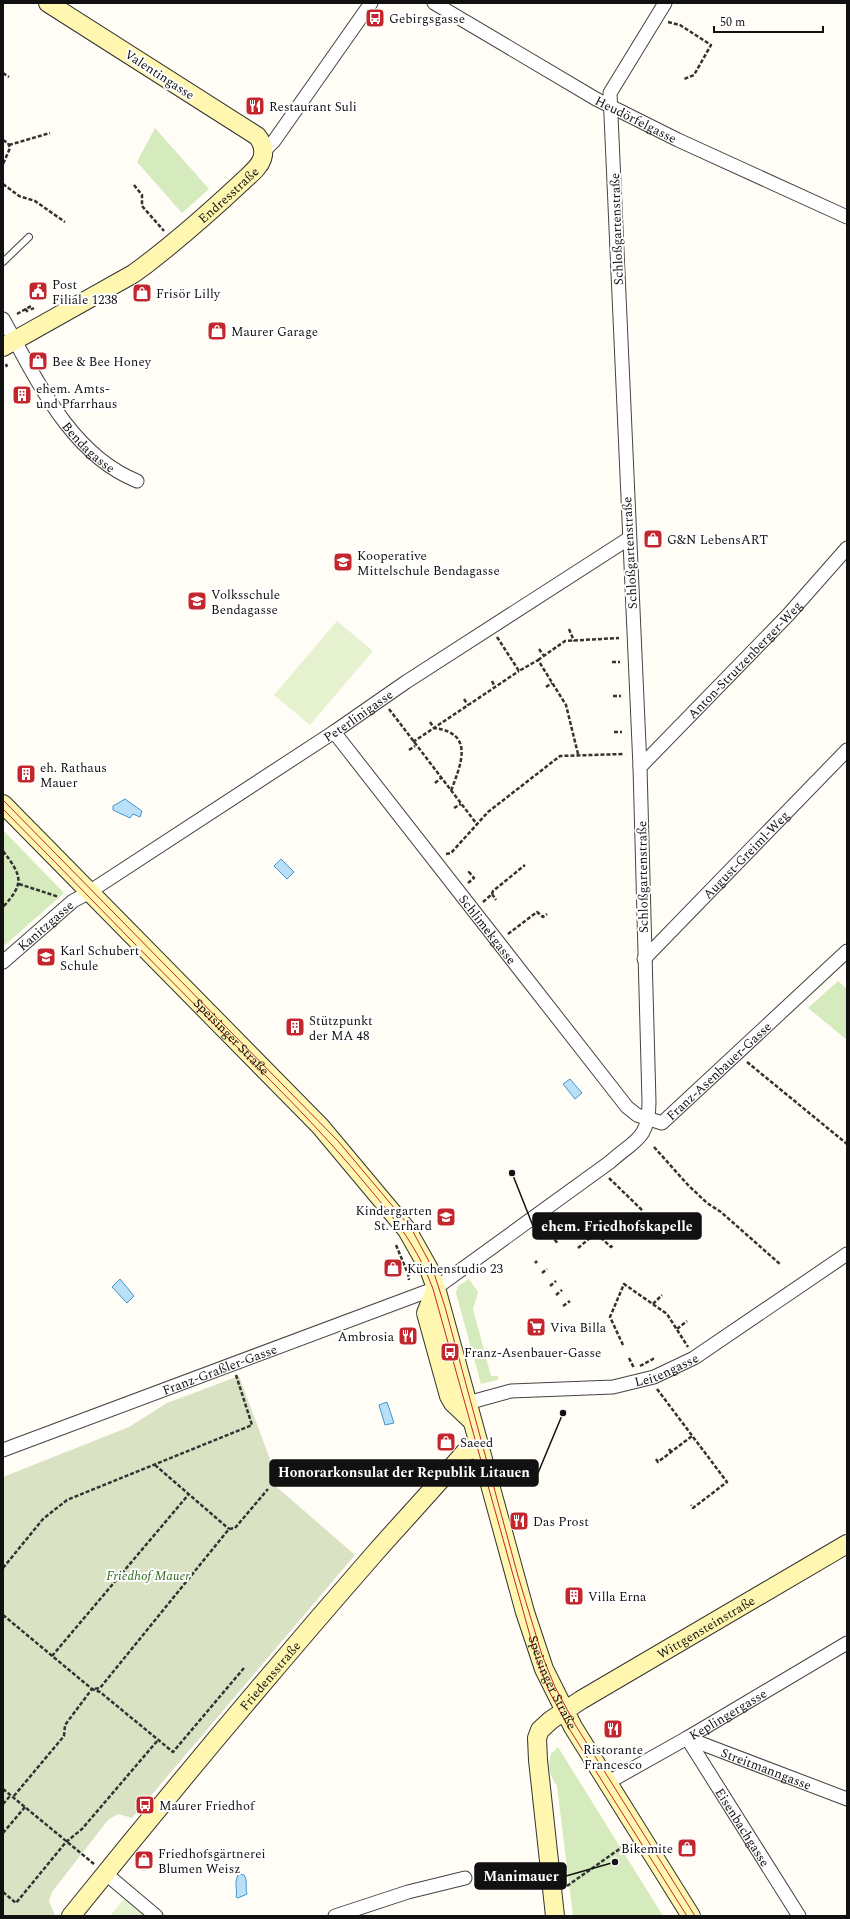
<svg xmlns="http://www.w3.org/2000/svg" width="850" height="1919" font-family="Spectral,serif">
<rect width="100%" height="100%" fill="#fffdf5"/>
<path fill="#d5ebbd" d="M155,128L209,189L182,213L137,162Z
M3,830L64,893L5,945L3,942Z
M838,981L847,989V1040L808,1008Z
M469,1279L478,1292L473,1309L491,1376H497L499,1378L497,1380L481,1384L456,1293L458,1286Z
M558,1747L663,1916H573L557,1786C550,1777 547,1766 551,1754Z"/>
<path fill="#d9e3c4" d="M239,1376L277,1478L271,1482L355,1555L132,1818L118,1814L108,1820L52,1892L49,1901L55,1916H3V1477L129,1427L167,1403Z"/>
<path fill="#e6f2cf" d="M337,621L373,651L310,725L274,695Z
M124,1899L146,1916H110Z"/>
<path fill="#b9e0f7" stroke="#3f96cf" d="M125,799L142,811L140,817L133,814L130,818L113,810V806Z
M281,859L294,872L287,879L274,866Z
M570,1079L582,1093L575,1099L563,1084Z
M120,1279L134,1296L127,1303L112,1287Z
M387,1402L394,1423L385,1425L379,1405Z
M239,1874L244,1875C248,1881 245,1888 247,1894L238,1898L236,1897C238,1889 233,1882 239,1874Z"/>
<g fill="none" stroke-linecap="round" stroke-linejoin="round">
<g stroke="#444" stroke-width="8">
<path id="lane" d="M3,262L29,237"/>
</g>
<g stroke="#444" stroke-width="15">
<g id="street">
<path id="s1" d="M434,3L596,99L678,140L847,217"/>
<path d="M264,151L274,141L371,3"/>
<path id="s2" d="M3,319C36,378 70,454 137,481"/>
<path id="s3" d="M334,732L627,1107L637,1115L662,1123L847,951"/>
<path id="s4" d="M640,767L788,615L847,548"/>
<path id="s5" d="M644,959L847,750"/>
<path id="s6" d="M3,962L73,901L86,894L334,732L406,682L628,539"/>
<path id="s7" d="M460,1405L511,1391L613,1387L654,1377L694,1358L847,1254"/>
<path id="s8" d="M3,1450L436,1288L610,1162C634,1140 649,1140 649,1102L640,767L610,93L665,3"/>
<path id="s9" d="M687,1738L799,1916"/>
<path id="s10" d="M687,1738L847,1799"/>
<path id="s11" d="M607,1783L687,1738L847,1643"/>
<path d="M105,1873L156,1916"/>
<path d="M335,1916L408,1892L465,1878"/>
</g>
</g>
<g stroke="#333" stroke-width="20">
<g id="secondary">
<path id="s12" d="M3,347L133,274L144,266C178,240 211,211 242,182C249,175 259,168 262,159C265,150 263,143 257,136L48,3"/>
<path id="s13" d="M3,804L320,1126L407,1230L429,1269L436,1288L525,1612L544,1669L573,1727L691,1916"/>
<path d="M436,1288L426,1313L449,1396L453,1403L472,1421"/>
<path id="s14" d="M71,1916C170,1793 271,1672 375,1553C405,1519 436,1486 465,1452L480,1447"/>
<path id="s15" d="M555,1916L538,1760L537,1738L540,1730L551,1720L581,1700L847,1544"/>
</g>
</g>
<path stroke="#333" stroke-width="2.5" stroke-dasharray="4 2" stroke-linecap="butt" d="M668,22L680,25L711,45L694,75L684,79
M3,73L9,77
M3,140L8,143L10,148L3,164
M9,145L50,133
M3,184L19,196L35,201L65,222
M134,185L142,195V206L164,231
M25,309L28,312
M17,314L31,306L32,309L34,308
M6,364L7,367
M569,629L574,641
M497,637L519,671L538,660L566,705L578,754
M539,649L544,656
M538,660L565,641L619,638
M612,662H620
M492,681L495,687
M546,687L552,683
M613,696H621
M464,699L468,705
M389,709L476,823
M430,722L434,728C475,733 461,764 451,791
M614,732H622
M413,742L519,671
M409,750L415,746
M435,783L441,778
M454,808L461,804
M3,851C22,876 25,883 3,907
M446,854L451,853L488,812L560,756L623,754
M468,883L474,878L469,872L470,871
M19,884L59,897
M492,894L496,900
M483,902L492,894L493,891L525,865
M508,934L537,912L543,917L547,914
M747,1062L847,1144
M654,1147L688,1185L707,1203L721,1212L781,1265
M609,1178L643,1211
M544,1225L558,1244
M396,1245L408,1274L409,1280
M578,1248L596,1233L611,1247L613,1245
M535,1263L537,1261
M542,1273L547,1269
M550,1286L556,1281
M556,1295L562,1290
M653,1304L662,1295
M563,1306L570,1301
M677,1329L687,1321
M623,1345L610,1317L624,1284L667,1314L688,1347
M629,1358L634,1368
M640,1366L653,1359L652,1357
M657,1389L727,1482L693,1508L691,1505
M669,1449L671,1452
M656,1459L658,1462L692,1436
M155,1465L229,1529
M3,1568L43,1519L67,1500L252,1425L236,1375
M3,1615L92,1689L65,1725L64,1736L13,1797
M52,1656L189,1494
M244,1668L173,1752L100,1692L92,1689L100,1688L229,1529L235,1528L268,1489
M3,1789L94,1864
M3,1804L11,1795
M3,1833L25,1807
M567,1886L628,1843
M3,1892L16,1903L66,1842L82,1829L158,1740"/>
<use href="#lane" stroke="#fff" stroke-width="6"/>
<use href="#street" stroke="#fff" stroke-width="13"/>
<use href="#secondary" stroke="#fff6b0" stroke-width="18"/>
<path stroke="#c4262e" stroke-width="1" d="M3,800L338,1141L411,1228L432,1267L445,1307L518,1576L542,1655L555,1687L576,1726L695,1916
M3,809C72,879 139,949 208,1018C263,1073 320,1128 369,1188C397,1222 417,1246 433,1289L536,1657L549,1691L570,1730L687,1916"/>
</g>
<defs>
<g id="bus-square" transform="scale(1)"><rect x="-9" y="-9" width="18" height="18" rx="4" fill="#c4262e" stroke="#fff"/><path d="M-5-6H5V4H4V6H2V4H-2V6H-4V4H-5ZM-3.5-4V0h7V-4ZM-3.5 1.2v1.5H-2V1.2ZM2 1.2v1.5H3.5V1.2Z" fill="#fff"/></g>
<g id="restaurant-square" transform="scale(1)"><rect x="-9" y="-9" width="18" height="18" rx="4" fill="#c4262e" stroke="#fff"/><path d="M-5-6h1v4h1v-4h1v4h1v-4h1v5L-1.5 .5V6h-2V.5L-5-1ZM5-6V6H3V1.5H1.5Q1.5-4 5-6Z" fill="#fff"/></g>
<g id="civic-square" transform="scale(1)"><rect x="-9" y="-9" width="18" height="18" rx="4" fill="#c4262e" stroke="#fff"/><path d="M-.6-6.5H3V-4.5H.6V-3L4-1V1h2V6H-6V1h2V-1L-.6-3ZM-1.2 2.5V6h2.4V2.5Z" fill="#fff"/></g>
<g id="shop-square" transform="scale(1)"><rect x="-9" y="-9" width="18" height="18" rx="4" fill="#c4262e" stroke="#fff"/><path d="M-5-2.5h2.3a2.7 3.5 0 0 1 5.4 0H5L5.5 6h-11ZM-1.5-2.5h3a1.5 2.3 0 0 0-3 0Z" fill="#fff"/></g>
<g id="building-square" transform="scale(1)"><rect x="-9" y="-9" width="18" height="18" rx="4" fill="#c4262e" stroke="#fff"/><path d="M-4-6H4V6H1V3H-1V6H-4ZM-2.5-4.3h1.7v1.8h-1.7ZM.8-4.3h1.7v1.8H.8ZM-2.5-1h1.7V.8h-1.7ZM.8-1h1.7V.8H.8Z" fill="#fff"/></g>
<g id="school-square" transform="scale(1)"><rect x="-9" y="-9" width="18" height="18" rx="4" fill="#c4262e" stroke="#fff"/><path d="M0-5L7-2L0 1L-7-2ZM-4 1L0 2.5L4 1V4Q0 6-4 4Z" fill="#fff"/></g>
<g id="supermarket-square" transform="scale(1)"><rect x="-9" y="-9" width="18" height="18" rx="4" fill="#c4262e" stroke="#fff"/><path d="M-6-5.5h2.5l.6 2H6L4.5 2H-2.5L-4.4-4H-6ZM-1.5 3.2a1.3 1.3 0 1 0 .1 0ZM3 3.2a1.3 1.3 0 1 0 .1 0Z" fill="#fff"/></g>
</defs>
<g fill-rule="evenodd">
<use href="#bus-square" x="375" y="18"/>
<use href="#restaurant-square" x="255" y="106"/>
<use href="#civic-square" x="38" y="291"/>
<use href="#shop-square" x="142" y="293"/>
<use href="#shop-square" x="217" y="331"/>
<use href="#shop-square" x="38" y="361"/>
<use href="#building-square" x="22" y="395"/>
<use href="#shop-square" x="653" y="539"/>
<use href="#school-square" x="343" y="562"/>
<use href="#school-square" x="197" y="601"/>
<use href="#building-square" x="26" y="774"/>
<use href="#school-square" x="46" y="957"/>
<use href="#building-square" x="295" y="1027"/>
<use href="#school-square" x="446" y="1217"/>
<use href="#shop-square" x="393" y="1268"/>
<use href="#supermarket-square" x="536" y="1327"/>
<use href="#restaurant-square" x="408" y="1336"/>
<use href="#bus-square" x="450" y="1352"/>
<use href="#shop-square" x="446" y="1442"/>
<use href="#restaurant-square" x="519" y="1521"/>
<use href="#building-square" x="574" y="1596"/>
<use href="#restaurant-square" x="613" y="1729"/>
<use href="#bus-square" x="145" y="1805"/>
<use href="#shop-square" x="687" y="1848"/>
<use href="#shop-square" x="144" y="1860"/>
</g>
<g text-anchor="middle" stroke-width="4" stroke-linejoin="round" paint-order="stroke">
<g font-size="13" fill="#111" stroke="#fff" text-anchor="start">
<text x="389" y="23">Gebirgsgasse</text>
<text x="269" y="111">Restaurant Suli</text>
<text x="52" y="289">Post<tspan x="52" dy="15">Filiale 1238</tspan></text>
<text x="156" y="298">Frisör Lilly</text>
<text x="231" y="336">Maurer Garage</text>
<text x="52" y="366">Bee &amp; Bee Honey</text>
<text x="36" y="393">ehem. Amts-<tspan x="36" dy="15">und Pfarrhaus</tspan></text>
<text x="667" y="544">G&amp;N LebensART</text>
<text x="357" y="560">Kooperative<tspan x="357" dy="15">Mittelschule Bendagasse</tspan></text>
<text x="211" y="599">Volksschule<tspan x="211" dy="15">Bendagasse</tspan></text>
<text x="40" y="772">eh. Rathaus<tspan x="40" dy="15">Mauer</tspan></text>
<text x="60" y="955">Karl Schubert<tspan x="60" dy="15">Schule</tspan></text>
<text x="309" y="1025">Stützpunkt<tspan x="309" dy="15">der MA 48</tspan></text>
<text x="432" y="1215" text-anchor="end">Kindergarten<tspan x="432" dy="15">St. Erhard</tspan></text>
<text x="407" y="1273">Küchenstudio 23</text>
<text x="550" y="1332">Viva Billa</text>
<text x="394" y="1341" text-anchor="end">Ambrosia</text>
<text x="464" y="1357">Franz-Asenbauer-Gasse</text>
<text x="460" y="1447">Saeed</text>
<text x="533" y="1526">Das Prost</text>
<text x="588" y="1601">Villa Erna</text>
<text x="613" y="1754" text-anchor="middle">Ristorante<tspan x="613" dy="15">Francesco</tspan></text>
<text x="159" y="1810">Maurer Friedhof</text>
<text x="673" y="1853" text-anchor="end">Bikemite</text>
<text x="158" y="1858">Friedhofsgärtnerei<tspan x="158" dy="15">Blumen Weisz</tspan></text>
</g>
<g font-size="13" fill="#111" stroke="#fff">
<text transform="translate(160 74) rotate(33)" y="5">Valentingasse</text>
<text dy="5" stroke="none"><textPath href="#s1" startOffset="233">Heudörfelgasse</textPath></text>
<text dy="5" stroke="none"><textPath href="#s12" startOffset="273">Endresstraße</textPath></text>
<text transform="translate(616 229) rotate(-92)" y="5">Schloßgartenstraße</text>
<text dy="5" stroke="none"><textPath href="#s2" startOffset="155">Bendagasse</textPath></text>
<text transform="translate(629 553) rotate(-93)" y="5">Schloßgartenstraße</text>
<text dy="5" stroke="none"><textPath href="#s4" startOffset="150">Anton-Strutzenberger-Weg</textPath></text>
<text dy="5" stroke="none"><textPath href="#s6" startOffset="433">Peterlinigasse</textPath></text>
<text dy="5" stroke="none"><textPath href="#s5" startOffset="146">August-Greiml-Weg</textPath></text>
<text transform="translate(642 877) rotate(-91)" y="5">Schloßgartenstraße</text>
<text dy="5" stroke="none"><textPath href="#s6" startOffset="56">Kanitzgasse</textPath></text>
<text dy="5" stroke="none"><textPath href="#s3" startOffset="250">Schlimekgasse</textPath></text>
<text dy="5" stroke="none"><textPath href="#s13" startOffset="326">Speisinger Straße</textPath></text>
<text dy="5" stroke="none"><textPath href="#s3" startOffset="592">Franz-Asenbauer-Gasse</textPath></text>
<text dy="5" stroke="none"><textPath href="#s7" startOffset="211">Leitengasse</textPath></text>
<text dy="5" stroke="none"><textPath href="#s8" startOffset="231">Franz-Graßler-Gasse</textPath></text>
<text dy="5" stroke="none"><textPath href="#s15" startOffset="383">Wittgensteinstraße</textPath></text>
<text dy="5" stroke="none"><textPath href="#s14" startOffset="312">Friedensstraße</textPath></text>
<text dy="5" stroke="none"><textPath href="#s13" startOffset="1064">Speisinger Straße</textPath></text>
<text dy="5" stroke="none"><textPath href="#s11" startOffset="139">Keplingergasse</textPath></text>
<text dy="5" stroke="none"><textPath href="#s10" startOffset="85">Streitmanngasse</textPath></text>
<text dy="5" stroke="none"><textPath href="#s9" startOffset="105">Eisenbachgasse</textPath></text>
</g>
<g font-size="13" font-style="italic" fill="#2f6b1f" stroke="#fff">
<text x="148" y="1580">Friedhof Mauer</text>
</g>
</g>
<path fill="none" stroke="#111" stroke-width="1.5" d="M512 1173L533 1226M563 1413L538 1473M615 1862L566 1876"/>
<g fill="#111" stroke="#fff" stroke-width="1.5">
<circle cx="512" cy="1173" r="4"/>
<circle cx="563" cy="1413" r="4"/>
<circle cx="615" cy="1862" r="4"/>
</g>
<g fill="#111" stroke="#111" stroke-width="1.5">
<rect x="533" y="1213" width="168" height="26" rx="4"/>
<rect x="270" y="1460" width="268" height="26" rx="4"/>
<rect x="475" y="1863" width="91" height="26" rx="4"/>
</g>
<g font-size="14" text-anchor="middle" font-weight="bold" fill="#fff">
<text x="617" y="1231">ehem. Friedhofskapelle</text>
<text x="404" y="1477">Honorarkonsulat der Republik Litauen</text>
<text x="521" y="1881">Manimauer</text>
</g>
<rect width="850" height="1919" fill="none" stroke="#111111" stroke-width="8"/>
<path d="M714 26v6h109v-6" fill="none" stroke="#111111" stroke-width="2"/>
<text x="720" y="26" font-size="12" fill="#111111" stroke="#ffffff" stroke-width="3" paint-order="stroke">50 m</text>
</svg>
